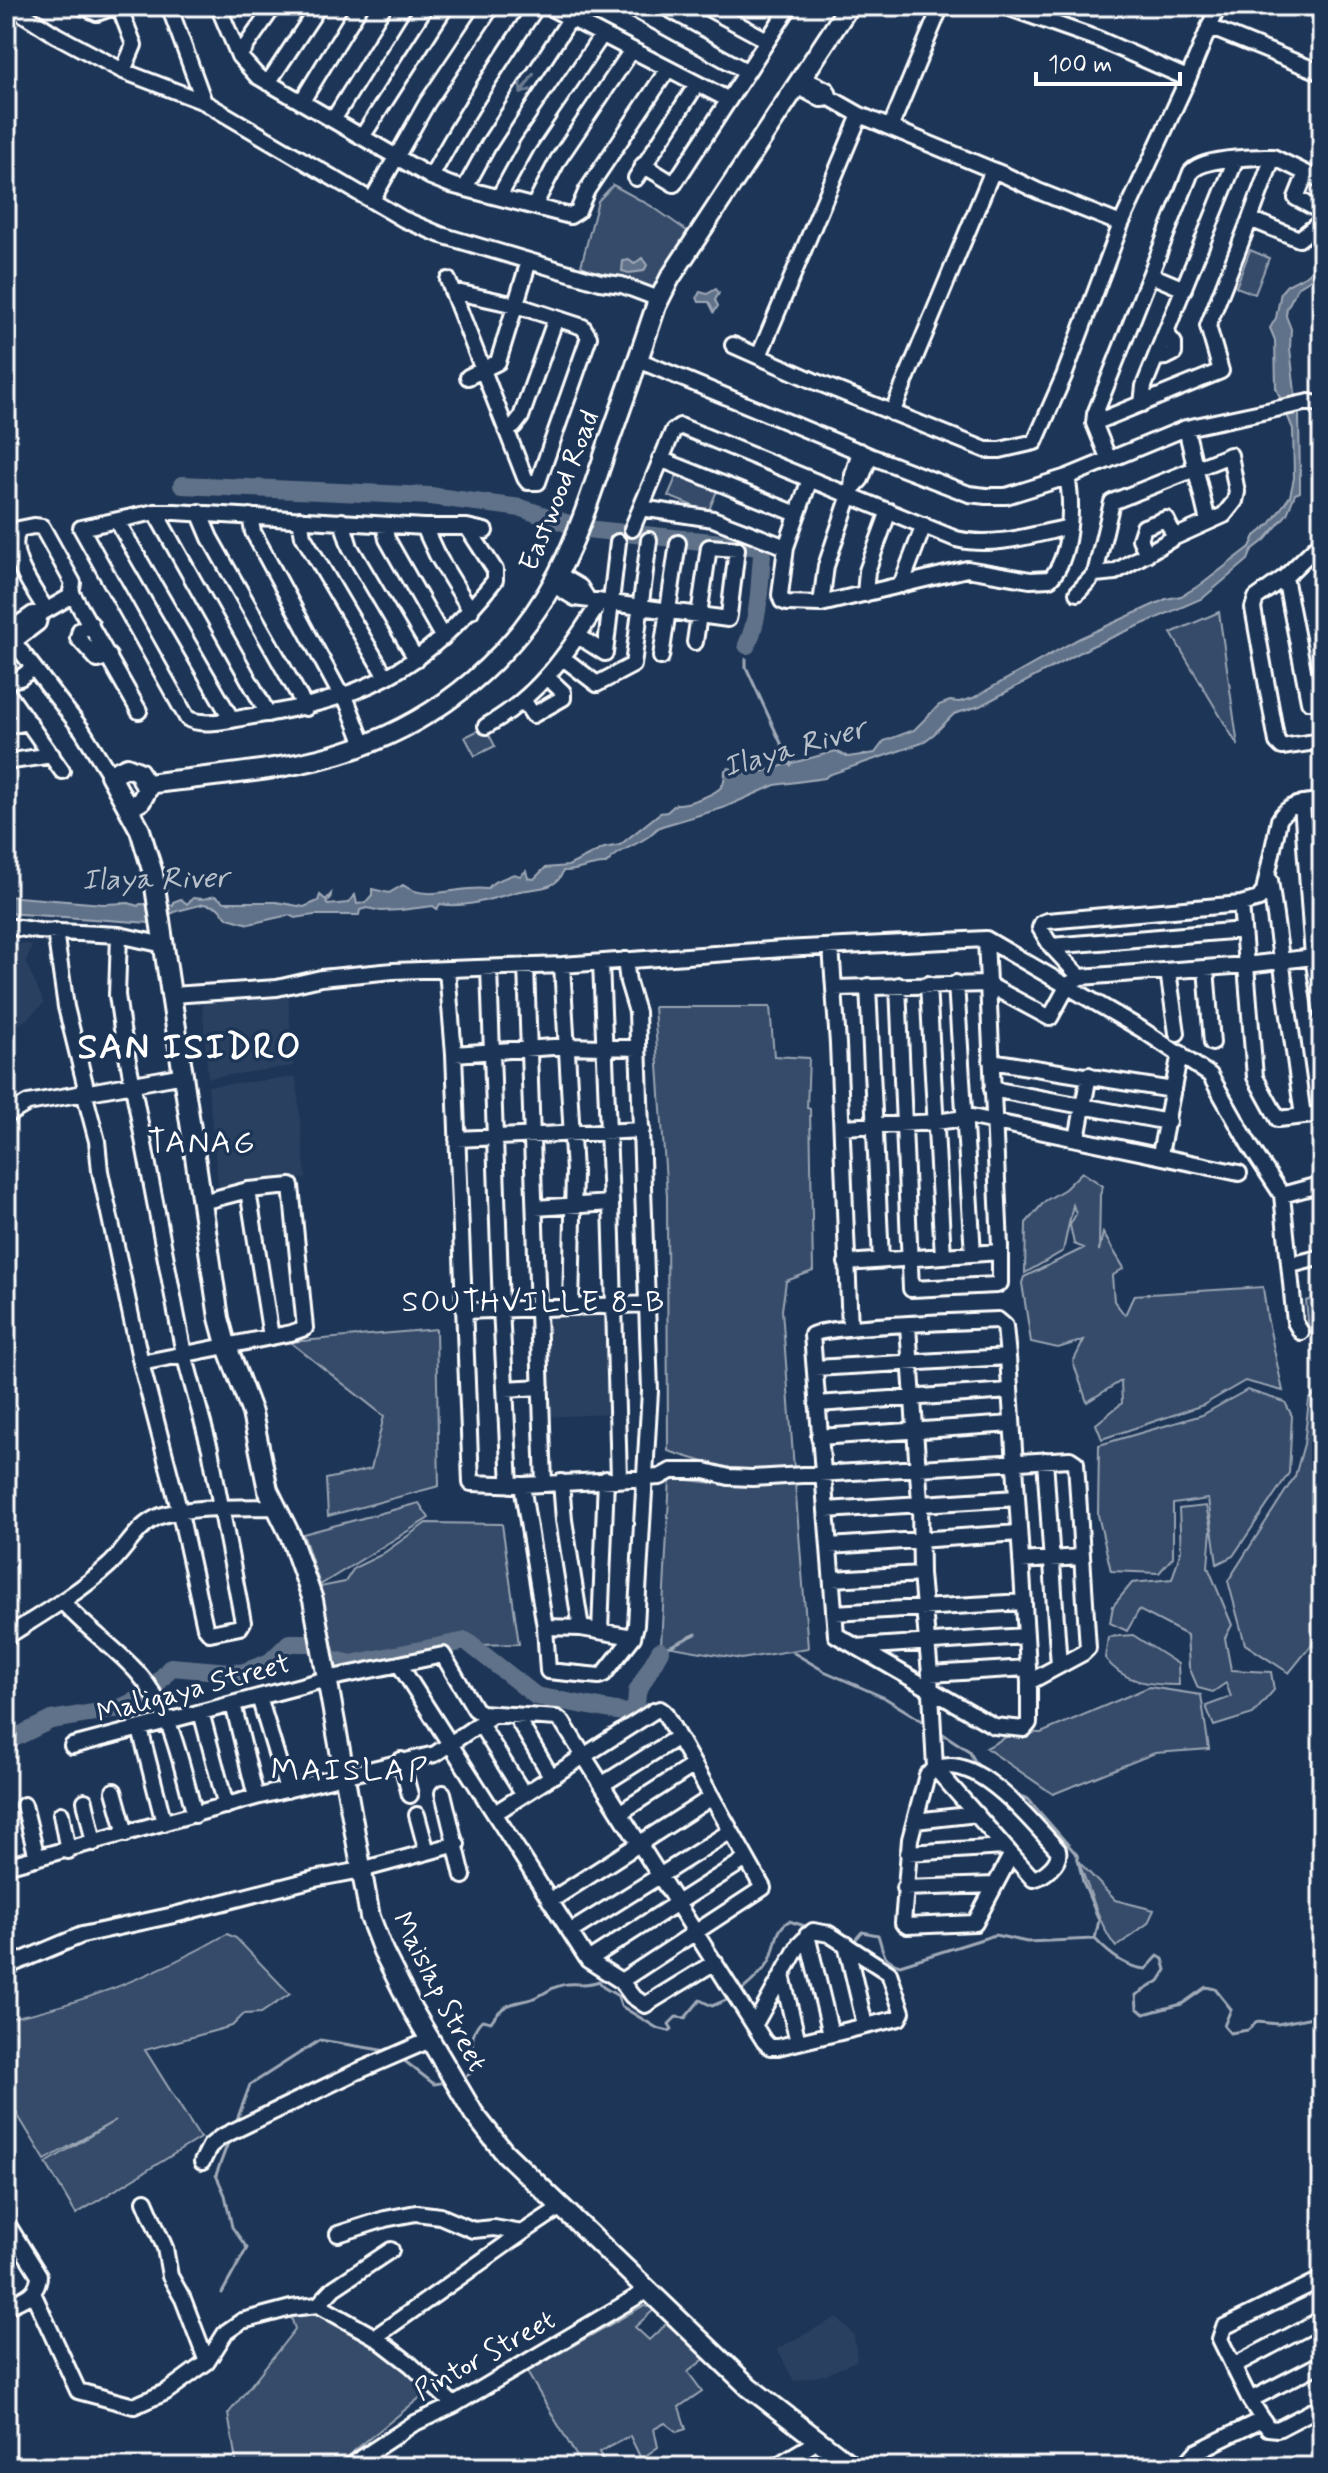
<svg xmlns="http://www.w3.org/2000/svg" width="1328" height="2473" font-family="Mynerve,sans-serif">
<rect width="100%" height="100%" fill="#1d3557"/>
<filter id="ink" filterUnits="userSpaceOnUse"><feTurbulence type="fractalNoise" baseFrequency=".0125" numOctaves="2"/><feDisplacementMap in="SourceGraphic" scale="16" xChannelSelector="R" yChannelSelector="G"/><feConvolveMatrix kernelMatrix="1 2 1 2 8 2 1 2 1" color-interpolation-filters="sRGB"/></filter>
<g filter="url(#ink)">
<path fill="#2a4161" d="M6,941L32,945L26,963L44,1003L27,1019L6,1033Z
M288,995L293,1066L208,1078L202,1001Z
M296,1077L306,1178L219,1193L208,1086Z
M606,1311L610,1414L544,1417L538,1313Z
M837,2317L854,2335L857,2360L828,2374L794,2381L777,2349Z"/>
<path fill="#364b69" stroke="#9aa5b4" stroke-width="2" d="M613,185L653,207L687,231L654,293L581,266L598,201Z
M1250,250L1269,258L1255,294L1236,287Z
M677,475L717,491L708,512L668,496Z
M1219,612L1238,746L1171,633Z
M485,727L495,746L475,756L465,737Z
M654,1007H770L774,1056L809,1058L807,1108L810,1109L813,1271L786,1281L782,1310L794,1469L730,1470L668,1451L667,1196Z
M1082,1172L1103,1186L1100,1195L1099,1251L1103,1233L1124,1268L1112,1276L1114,1301L1125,1315L1134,1295L1263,1287L1267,1317L1283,1391L1245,1381L1203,1405L1102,1439L1096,1424L1122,1403L1121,1381L1087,1402L1073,1362L1084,1340L1058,1348L1031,1342L1022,1283L1024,1277L1084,1248L1074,1244L1070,1225L1076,1214L1073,1205L1063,1251L1025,1273L1026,1223L1045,1201L1065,1189Z
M1322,1296V1344L1309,1330L1306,1301Z
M436,1329L439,1486L328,1516L326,1479L371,1469L384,1416L290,1342Z
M1322,1387V1632L1289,1673L1245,1644L1228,1581L1295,1476L1304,1444L1309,1400Z
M1247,1390L1285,1402L1292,1416L1289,1473L1233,1556L1217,1564L1208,1499L1173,1504V1557L1159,1573L1111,1571L1098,1515L1099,1445L1202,1415Z
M670,1478L732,1485L795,1483L808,1648L741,1659L661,1645Z
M419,1503L429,1518L320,1585L303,1534Z
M1206,1506L1211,1529L1208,1567L1232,1625L1225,1638L1231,1670L1271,1672L1274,1690L1253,1714L1214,1726L1206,1706L1231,1697L1226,1683L1213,1692L1198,1688L1189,1667L1187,1635L1139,1610L1127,1631L1110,1623L1113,1606L1132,1583L1172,1579L1181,1550L1179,1509Z
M426,1523L502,1524L519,1644L435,1646L367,1663L335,1656L320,1587L345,1582L354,1568L381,1555Z
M1133,1635L1178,1664L1179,1685C1150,1685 1123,1683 1105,1658L1108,1637Z
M1149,1687L1201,1695L1209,1749L1155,1753L1053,1794L986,1748L1015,1732L1041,1733Z
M1078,1861L1115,1900L1154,1910L1148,1923L1116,1947C1100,1928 1089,1886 1078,1861Z
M227,1934L236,1938L290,1994L261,2013L244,2014L232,2026L145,2050L200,2138L76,2214L46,2163L116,2120L45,2160L6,2096V2019C83,2004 159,1973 227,1934Z
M643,2306L656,2308L635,2327L649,2340L665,2325L671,2324L707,2357L688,2372L702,2391L679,2407L686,2429L677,2432L665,2423L654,2429L658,2447L641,2459L630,2436L599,2452L607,2467H583L527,2372Z
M320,2307L432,2388L334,2467H237L228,2414L295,2329L290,2314Z"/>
<path fill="#617289" stroke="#a0aab8" stroke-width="2" d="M642,258L647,265L644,271L629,273L622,271L623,261L629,260L634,264Z
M1322,262V272L1298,287L1287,308L1286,316L1291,329L1290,348L1295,392L1299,414L1300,483V492L1295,494L1287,514L1265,540L1252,550L1248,560L1203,598L1092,646L980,706L954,714L934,734L922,743L828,775L825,778L775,785L723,808L662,826C654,829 653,834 646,838C632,847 617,851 606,864C591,863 578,872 563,871C561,878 558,882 551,885C542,889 530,889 520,891C496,897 467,909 440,904L437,909L433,906L401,910L381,911L367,908L360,910L359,915H314L295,918L289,915L249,924L228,918L217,907L204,904L177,911L150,923L6,913V896L103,904L129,903L138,906L140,904L173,905V902L181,899L187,904L193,898L203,899L215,896L225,902H276L304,907L318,901L320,895L326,900L331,894L330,900L326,903L328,905L348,903L355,895L357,904L365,903L372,895V889L389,893L403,885C428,903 459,885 487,889L494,882L514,874L520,876L526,871L528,878L534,879L545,868L568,866L604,848L620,845L660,813L667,812L676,804C685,805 711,796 719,789C725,785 725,776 725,770L729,768L747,773L752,770L760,772L836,751L848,757L875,753L884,741L914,730L939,705L950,701L959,702L973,698L1078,639L1166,599L1181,596L1202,584L1250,547L1255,536L1270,524L1290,496L1294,478L1293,429L1276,388L1275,340L1270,328L1276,318L1281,292L1287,285L1307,275Z
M716,289L719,293L715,300L718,306L714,312L709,302H699L697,297L700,292L707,294Z"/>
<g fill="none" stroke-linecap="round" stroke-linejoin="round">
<path stroke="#a0aab8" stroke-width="3" d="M746,659V667L791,765
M660,1651L696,1634
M794,1653L824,1671L885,1698L927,1724
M940,1732L969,1751L980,1770
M1012,1793L1028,1799L1077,1855L1083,1882L1099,1920L1095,1939
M850,1941L855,1940L862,1932L878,1935C884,1952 881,1959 900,1965L995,1935L1027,1942L1095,1939C1108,1953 1126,1968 1146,1969L1158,1956L1163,1959L1166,1970L1159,1981L1136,1995L1137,2008L1144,2014L1182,2004L1206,1987L1215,1989L1231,2009L1224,2026L1230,2033L1248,2030L1257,2022L1278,2024L1322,2015
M741,1991C752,1982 761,1974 769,1962C777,1947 774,1930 789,1921L805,1926L831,1925L844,1937
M402,2059L434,2084L446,2082
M461,2079L473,2072C474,2053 467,2034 482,2020L491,2022C506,1998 520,2005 539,1996C548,1991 556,1985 568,1984C580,1983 587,1986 599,1981L603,1987L618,1996L621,2006L657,2028L669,2031L672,2029L669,2024L676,2017L685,2018L700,2000L712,2006L731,1998
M235,2125L250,2085L320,2040L393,2052
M222,2293L247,2248L232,2227L225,2195L216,2175L229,2140"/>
<path stroke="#617289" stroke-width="18" d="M182,485L430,496L521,508L569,524
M586,529L760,547L762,556C759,586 760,617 747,645
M335,1660L351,1664L466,1641L536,1696L627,1713L636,1708L637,1692L660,1651
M6,1742L51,1720L118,1709L148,1695L171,1667L242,1673L270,1662L289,1643H316"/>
<g stroke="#fff" stroke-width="20">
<path id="minor" d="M11,6L56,35L123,71L204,102L403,219L441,235L600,282L622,285L659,299
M81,6L97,13L117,6
M119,6L134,45L123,71
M169,6L204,102
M218,6L239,56L257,76L431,177L451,185L570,216L578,211L587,190L668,69
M547,6L729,100
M628,6L746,71
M704,6L767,40
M1004,6L1098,39L1187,78
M1209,27L1322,73
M239,56L274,6
M802,78L827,90L830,98
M268,83L319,6
M797,86L821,99L830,98L860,115L1007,176L1038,191L1121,224
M302,101L360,6
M333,120L404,6
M891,126L941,6
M362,137L446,6
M643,165L674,184L790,6
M1306,173L1296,198L1322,212
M431,177C463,117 499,62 537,6
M636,178L697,84
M465,188L489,144L570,19
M499,197L527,146L602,35
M372,200L427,103L492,6
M534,206L558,160L632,50
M1250,219L1273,157
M1151,275L1184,289
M448,280L525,478L528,482H538L589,337L583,327L516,305L452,291
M733,345L814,381L986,450H1000L1035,442L1064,376L1121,224L1187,81L1218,6
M759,356L860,115
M1156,358L1166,357L1174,353V343L1166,333
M638,360L870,456L969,494L986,496H1006L1067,477L1186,428L1309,402L1322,405
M468,377L498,362L529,261
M1142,404L1144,386L1236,159
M892,413L993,170
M1094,423L1221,371L1208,326L1250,219L1299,239L1322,221
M1186,428L1208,522
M506,430L514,426L521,417L556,318
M1230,455L1237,492L1235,501L1224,515L1175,537L1115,572L1095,574L1112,502Z
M660,459L797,514
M1109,460L1094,423L1095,414L1191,172C1203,158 1245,158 1264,157H1273L1322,181
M810,479L786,547L780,595L782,601L787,603L821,604L967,569L1030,580L1050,579C1071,558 1073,504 1067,477
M852,489L861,479L870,456
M641,508L713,519L786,547
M155,512L268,714
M199,512L210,538L306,708
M250,516L253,532L338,690L345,696L364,745
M300,519L303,536L386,677
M117,521L232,720
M342,521L350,547L416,659
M384,525L387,539L443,638
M424,527L437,555L471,611
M467,527L495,570V580C423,672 361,700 247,717C231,720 201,727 187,718L81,528L155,512H175L424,527H467L485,531
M632,529L673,431L680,426L956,539C994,548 1032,535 1069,527
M1322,541L1285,577L1256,598L1253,608L1277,742L1282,747L1322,741
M1147,554L1140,539L1144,527L1166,519L1175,537
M558,574L580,587L587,598
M1285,577L1309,701L1322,702
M552,584L575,598L728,619L729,615L737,549L709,547L695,642
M901,585L924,525
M1077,593L1095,574
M865,594L867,571L889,511
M821,604L826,566L852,489L853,475L860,451
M46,610C34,589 5,553 19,529L34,526L42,527L73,583L71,591L73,595
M91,624L80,630L78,638L98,660L109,656
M6,632L82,730L110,775
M6,633L33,614H40L73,595L139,711
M578,636L605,653L618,542
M13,642L38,623L40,614
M661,657L678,543
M563,658L597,684L633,665L649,540
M6,681L20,678L33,668
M6,691L62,771
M524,701L533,715L563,698V692L547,677
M6,726L29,722
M486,726C538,697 569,651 600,602
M6,762L52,755
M1302,803L1313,957L1322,1014
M1270,880L1303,1116
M1241,904L1255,1077L1278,1119L1322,1114
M6,926L39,931L119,935L164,945
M55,931L66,1007L85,1084L84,1092L97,1141L100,1171L141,1363L180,1513L205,1627L210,1633L240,1627L243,1622L210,1449L184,1354L122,1029L117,995L119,935
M1051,946L1243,930
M831,947L838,1044L850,1328
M601,963L611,1203L619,1478
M562,965L574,1172L571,1307
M526,966L544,1484
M489,968L501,1308L510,1485
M1206,968L1212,1043
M447,970L454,1054L471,1483L524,1485L600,1481L660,1477L671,1471H705L729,1477L752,1478L1070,1459L1076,1463L1088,1648L1083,1653L1029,1682
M1168,971L1177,1033
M1080,977L1051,946L1040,928L1042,923L1047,921L1241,904L1259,899L1264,891L1279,820C1287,804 1305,802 1322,801
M956,983L973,1254
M928,984L943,1256
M898,985L911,1289L997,1285L1000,1283V1246L986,939
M868,986L881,1260
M834,988L987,984L1050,1018L1068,985L1080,977L1246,965L1322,956
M172,995L277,988L321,978L393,971L562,965L783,949L986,939L1141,1029L1210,1075L1250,1146L1282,1195L1295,1322L1301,1332
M454,1054L567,1046L638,1048
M991,1061L1173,1090
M992,1089L1168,1122
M6,1116L28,1103L184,1075
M842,1127L936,1122L972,1117L1239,1173
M457,1139L642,1130
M1077,1139L1089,1075
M1160,1154L1180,1053
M248,1190L271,1337
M1282,1195L1322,1184
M535,1208L611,1203
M846,1263L999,1252
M1291,1265L1322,1257
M464,1311L647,1304
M998,1320L1005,1326L1008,1357L1029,1682V1723L1024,1729L994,1726L836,1635L812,1335C822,1326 972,1321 998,1320Z
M908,1326L920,1502L921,1574L930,1674L935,1768L1033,1879C1044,1876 1061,1863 1058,1850C1032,1823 968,1739 927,1775L910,1839L903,1923L907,1926L975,1923L1011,1855
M141,1363L291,1333L305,1328L291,1186L248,1190L202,1202
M815,1368L1008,1357
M505,1389L541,1387
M817,1404L1010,1391
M819,1437L1012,1424
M1045,1460L1059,1666
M561,1482L564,1520L581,1628
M522,1485L545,1627L581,1628L633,1637
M826,1510L1017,1498
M830,1546L1019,1533
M1021,1561L1080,1557
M832,1579L921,1574
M62,1601C85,1628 115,1647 138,1673C173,1712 181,1766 195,1815
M834,1613L1024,1602
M545,1627L548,1671L599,1676L604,1674L633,1637L636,1625L650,1391L637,1012L628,982L625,960
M600,1631L606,1479
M6,1637C40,1615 77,1594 107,1567C126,1551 136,1525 160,1516C189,1506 244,1508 277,1507
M856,1647L1026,1636
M399,1664L588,1960L621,1981L632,1996L645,2005L715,1962
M930,1674L1028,1668
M259,1697L287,1790
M233,1704L256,1797
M201,1712L226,1806
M515,1715L551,1776
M480,1724L523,1793
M140,1729L164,1823
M72,1746L327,1679L443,1655L475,1709L481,1713L557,1718L563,1723L764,2041L770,2047H778L899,2018L902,2012L889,1973L829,1934L813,1931L799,1945L755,2024
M401,1760L410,1795
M603,1784L678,1737
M114,1791L126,1834
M443,1793L463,1876
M85,1801L94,1843
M24,1805L37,1858
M621,1812L694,1765
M495,1813L654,1711L660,1709L664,1712L763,1888L621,1981
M61,1814L68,1851
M417,1815L427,1852
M915,1821L977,1814
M908,1853L1004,1847
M6,1866L256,1797L435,1754L494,1714
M904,1888L995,1885
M550,1901L712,1797
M570,1932L731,1831
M807,1935L831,2034
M846,1944L865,2025
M588,1960L746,1859
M6,1967L82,1935L174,1915L314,1879L361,1870L457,1844
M782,1975L798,2042
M202,2162L210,2146L221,2137L356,2072L430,2040
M145,2201L165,2248L170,2276L183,2299L207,2362
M6,2222L39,2275C39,2295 22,2299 6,2307
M338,2234L385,2219L416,2213L440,2216L473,2230L494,2228L522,2233L561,2207
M1322,2279L1224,2327L1220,2339L1250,2400L1268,2428L1278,2429L1322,2406
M33,2293L78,2391L134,2406L166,2392L207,2362L226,2332L242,2321L291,2308L318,2305L375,2337L410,2364L454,2405
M318,2305L334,2288L391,2250
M375,2337L522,2233
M1233,2366L1322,2319
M1250,2400L1322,2363
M348,2467L413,2424L454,2405L648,2290
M774,2467L818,2441
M1183,2467L1196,2452L1261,2420"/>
</g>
<g stroke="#fff" stroke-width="24">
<path id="major" d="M147,784C214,775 292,771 356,748C442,718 515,656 558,574C578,535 592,492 606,450C623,402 640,355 656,306L670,278L849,6
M129,808L141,801L147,790L139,772L127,767L110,775L140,830L153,873L219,1318L226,1344L252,1413L268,1490L290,1535L313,1600L370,1917L383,1951L412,2009L474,2114L504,2152L749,2387L853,2467"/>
</g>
<use href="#minor" stroke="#1d3557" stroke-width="14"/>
<use href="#major" stroke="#1d3557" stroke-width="18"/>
</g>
<defs><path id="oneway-shaft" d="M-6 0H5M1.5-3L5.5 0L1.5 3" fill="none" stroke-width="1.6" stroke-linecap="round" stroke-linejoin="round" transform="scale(2)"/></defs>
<use stroke="#6c7c92" href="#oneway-shaft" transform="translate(527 84) rotate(123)"/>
</g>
<g text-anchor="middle" stroke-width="7" stroke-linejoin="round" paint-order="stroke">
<g font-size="28" fill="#fff" stroke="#1d3557">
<text transform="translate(558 490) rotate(-68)" y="10">Eastwood Road</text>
<text transform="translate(193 1687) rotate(-15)" y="10">Maligaya Street</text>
<text transform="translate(441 1991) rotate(63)" y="10">Maislap Street</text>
<text transform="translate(484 2354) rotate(-29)" y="10">Pintor Street</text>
</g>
<g font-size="30" font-style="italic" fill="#b8c0ca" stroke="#1d3557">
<text transform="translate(794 747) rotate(-16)" y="10">Ilaya River</text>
<text transform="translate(155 878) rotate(-1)" y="10">Ilaya River</text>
</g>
<g font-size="30" letter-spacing="2" fill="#fff" stroke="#1d3557">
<text x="534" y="1311">SOUTHVILLE 8-B</text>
</g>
<g font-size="32" letter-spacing="2" fill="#fff" stroke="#1d3557">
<text x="202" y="1152">TANAG</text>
<text x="350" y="1780">MAISLAP</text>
</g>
<g font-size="36" font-weight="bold" letter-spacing="2" fill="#fff" stroke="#1d3557">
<text x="190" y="1058">SAN ISIDRO</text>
</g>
</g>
<rect width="1328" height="2473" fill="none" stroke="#1d3557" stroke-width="32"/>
<rect x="16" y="16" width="1296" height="2441" fill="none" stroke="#fff" stroke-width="3" filter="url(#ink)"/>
<path d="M1036 72v12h144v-12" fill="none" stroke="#ffffff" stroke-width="4"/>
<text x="1048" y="72" font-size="24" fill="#ffffff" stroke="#1d3557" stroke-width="6" paint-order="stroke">100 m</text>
</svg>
